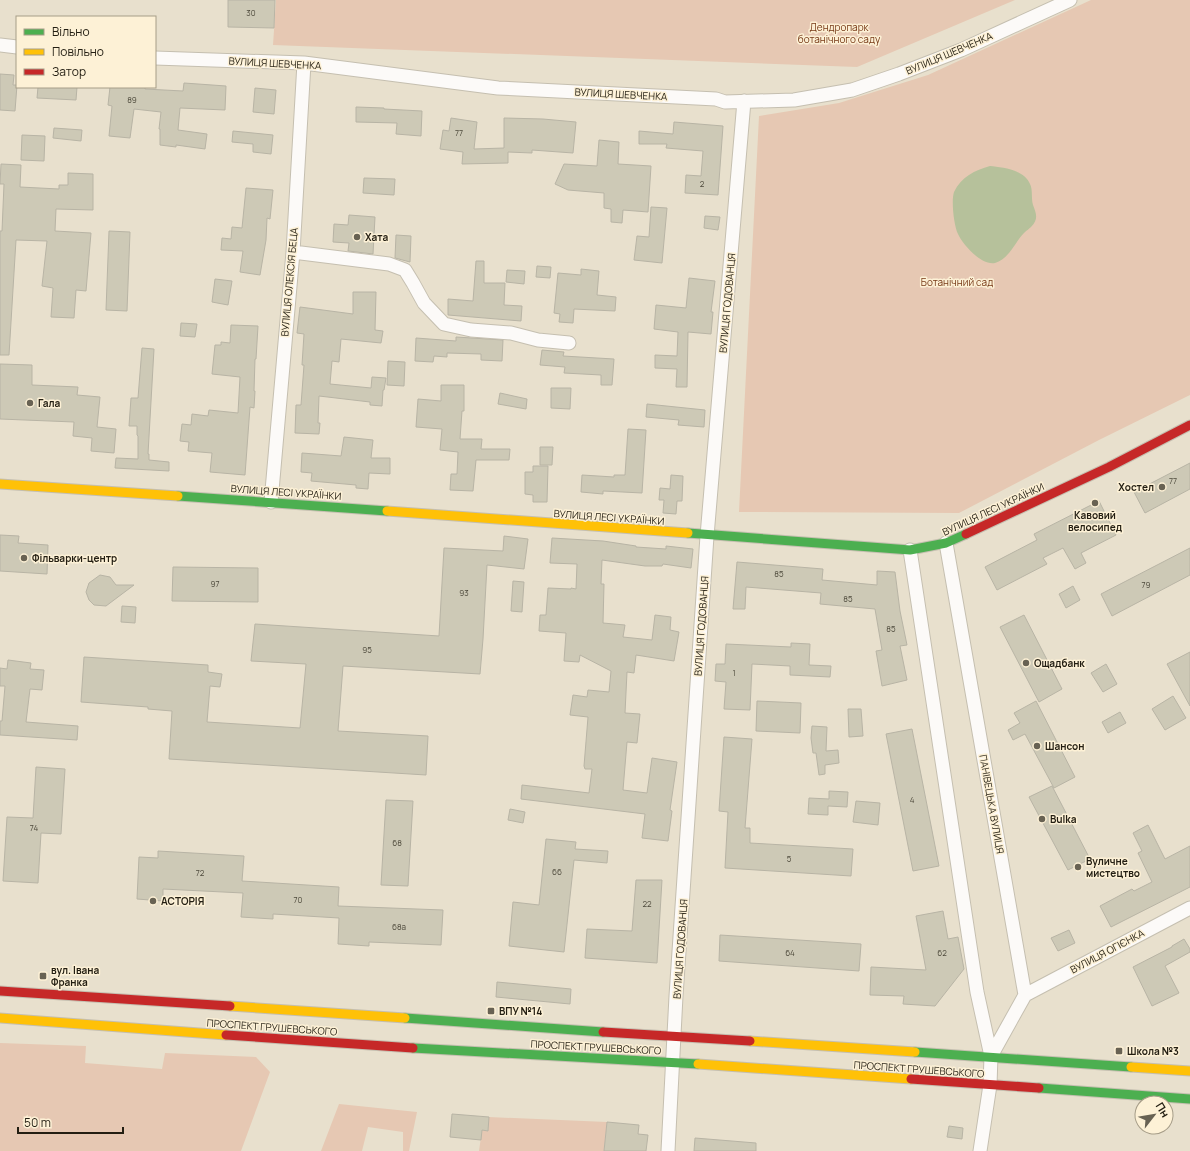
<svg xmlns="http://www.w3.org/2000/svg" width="1190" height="1151" font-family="Manrope,sans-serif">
<rect width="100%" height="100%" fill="#e8e0cd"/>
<path fill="#e6c8b3" d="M276,0H1015L857,67L273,45Z
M1091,0H1190V395L1099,440L959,513L739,512L759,116L839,103L928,75Z
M0,1043L86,1046L85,1063L162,1069L165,1053L256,1057L270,1072L241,1151H0Z
M339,1104L417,1112L409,1151H403V1132L368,1127L362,1151H321Z
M489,1117L607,1122L604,1151H479L482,1130L488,1131Z"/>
<path fill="#b6c19b" d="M990,166C1002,167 1025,170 1030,184C1033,190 1031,198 1033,205C1036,213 1039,219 1031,227C1029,229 1027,230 1024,233C1015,242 1009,259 995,263C982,266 963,245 958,234C954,226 951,201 954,192C961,177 975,170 990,166Z"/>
<path fill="#cdc9b6" stroke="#b8b4a5" d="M228,0H275L274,28L228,27Z
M0,74L14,75L13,85H17L15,111L0,110Z
M184,83L226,86L225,110L180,108L178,130L207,134L205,149L176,145V147L160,145V129H159L161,112L134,109L130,138L109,136L112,106L108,105L110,87H145V89L183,91Z
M38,87H77L76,100L37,98Z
M255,88L276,90L274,114L253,112Z
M356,107L384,108V109L422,111L421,136L396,134L397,123L356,122Z
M451,118L477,122L474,149L504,148V118L543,119L576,122L573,153L532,150V153L508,152V163L462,164L463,152L440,149L443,130L449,131Z
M674,122L723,126L718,195L685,193L686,175L701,176L703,151L666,148L667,144H639V131L673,134Z
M54,128L82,130L81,141L53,138Z
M233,131L273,135L271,154L253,152V144L232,142Z
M22,135L45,136L44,161L21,160Z
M599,140L619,142L618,164L651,166L648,212L623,210L622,223L611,222V209L604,208V193L568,190L555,184L564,164L597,166Z
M1,164L21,165L20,187L59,189V185H68V173L93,174V210L56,209L55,231L91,233L86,291L76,290L74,318L51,317L53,288L42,286L47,241L16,240L9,355H0V231H2L4,184H0Z
M364,178L395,179L394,195L363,193Z
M246,188L273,190L270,219L267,218L266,240L260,275L240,272L243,251L221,250L222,238L231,239L232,227L242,228Z
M651,207L667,208L662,263L634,260L637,236L649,237Z
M349,215L375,217L373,254L348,251L349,243L333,242L334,224L348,225Z
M705,216L720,217L718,230L704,228Z
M109,231L130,232L127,311L106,310Z
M396,235L411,236L410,262L395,258Z
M476,261H484V283H505L504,305L522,306L521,321L448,315V299L473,301Z
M537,266L551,267L550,278L536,277Z
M581,269L599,271L597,295L616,297L615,311L574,309L573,323L559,322L560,314L554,313L558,273L581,275Z
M507,270L525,271L524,284L506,282Z
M689,278L715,281L711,312H713L711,334L688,332L687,387H676L677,369L655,368V355L677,356L678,332L654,329L656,305L686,308Z
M215,279L232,281L228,305L212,302Z
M353,292H376L375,330L383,331L381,343L341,339L339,362L332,361L330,384L371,388L372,377L386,378L384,390H383L382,406L370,405V402L319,396L318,423H320L319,434L295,433L296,405H301L304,365H302L304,334L297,333L300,307L353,314Z
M181,323L197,324L195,337L180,336Z
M231,325L258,326L256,359H255L254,391H255L254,408L250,407L245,475L210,472L212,453L188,451L189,442L180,441L182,424L191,425L192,414L208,416L209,410L238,413L240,377L212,374L215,345H221V342L230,343Z
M456,337L503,340L502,361L481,360V354L447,353V357L434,356L433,362L415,361L416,338L456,341Z
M142,348L154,349L148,454H149V460L169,462V471L115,468L116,458L138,459V436L137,435V426H129L131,398H138Z
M542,350L564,352L563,356L614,359L612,385H601V375L564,373L565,367L540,365Z
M388,361L405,362L404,386L387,385Z
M0,364L32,365V385L78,387L77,395L100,397L97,427L116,429L114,453L91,451L92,438L73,436L74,422L0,419Z
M441,385H464V411H462L460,439H482L481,449H510L509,460H476L473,491L450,490L451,474H457L458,452L440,450L442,429L416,427L418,399L441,401Z
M551,388H571L570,409L551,408Z
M500,393L527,399L526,409L498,404Z
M647,404L705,410L704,427L678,425L679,420L646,417Z
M628,429L646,430L642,493L603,491V494L581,492L582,475L614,477V475H625Z
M344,437L373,440L371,458H390V474L369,473L368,489L356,488V485L311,481L312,473L301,472L302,453L341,456Z
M540,447H553L552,465H540Z
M1190,463V489L1145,513L1134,492Z
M533,466H548L547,502H533V495L525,494V472H533Z
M671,475L683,476L682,501H677L676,514L663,513L664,500H659L660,488L670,489Z
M1099,501L1116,535L1081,553L1086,563L1075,569L1063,548L1043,558L1047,564L997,590L985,567L1037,540L1034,534Z
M0,535L19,536L18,543L48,545L47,574L0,571Z
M504,536L528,539L524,569L487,565L483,639L480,674L343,666L338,731L428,736L426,775L169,759L172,711L148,709V707L81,702L84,657L208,665V672L222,674L220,687L210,686L207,722L300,728L306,664L251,661L255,624L439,636L444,548L503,551Z
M552,538L603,541L636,546V547L666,549V546L693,549L691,568L663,564L662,566H645L602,560L601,584H604L603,623L625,625L623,637L652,640L655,615L671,617L670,630L679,632L674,661L636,655L634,673L627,672L625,713L640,714L637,743L627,742L623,790L647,793L652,758L677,762L670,810L672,811L668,841L642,838L645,814L521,799L522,785L589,793L592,769H585L584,766L588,717L570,715L573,695L587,697L588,690L609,692L611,671L580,655L579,662L564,661L566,633L539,631L540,615H546L548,588L571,589V588L576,589L577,564L550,563Z
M1190,548V575L1112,616L1101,594Z
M737,562L823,569L822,580L877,585V571L895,572L900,611L907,645L900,646L907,680L882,686L876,651L882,650L875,609L820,604L821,593L746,587L745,609H733Z
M173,567L258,568V602L172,601Z
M100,575L110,577L116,585H134L106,606L94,605L89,600L86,592L89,583Z
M513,581L524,582L522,612L511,611Z
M1073,586L1080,600L1066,608L1059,594Z
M122,606L136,607L135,623L121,622Z
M1024,615L1062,689L1039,702L1000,627Z
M791,643L810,644L809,665L831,666L830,677L790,675V666L752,664L750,710L724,709L726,682L715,681L716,664H725L726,644L791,647Z
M1190,652V706L1167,664Z
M8,660L31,663L30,669L44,670L42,690L30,689L26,722L78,726L77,740L0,735V721H2L5,686H0V668L7,669Z
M1106,664L1117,684L1103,692L1091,673Z
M1173,696L1186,718L1165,730L1152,709Z
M757,701L801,703L800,733L756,731Z
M1036,701L1075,777L1054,788L1025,734L1013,740L1008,730L1020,723L1014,713Z
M848,709H861L863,736L849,737Z
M1120,712L1126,723L1108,733L1102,722Z
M812,726L827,727L826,751L838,750L839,763L825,765V774L819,775L816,753H813L811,738Z
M912,729L939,866L913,871L886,734Z
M724,737L752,739L745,828H750V843L853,849L851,876L725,868L728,812L719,811Z
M36,767L65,769L61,834L41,833L38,883L3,881L7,817L33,818Z
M1052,786L1090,859L1068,870L1029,797Z
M829,791L848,792L847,807L828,806V815L808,814L809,798L829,799Z
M386,800L413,801L408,886L381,885Z
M856,801L880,803L878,825L853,822Z
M510,809L525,812L523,823L508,820Z
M1148,825L1165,859L1190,846V887L1111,927L1100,906L1132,889L1134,891L1152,882L1138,853L1142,851L1133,833Z
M546,839L576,842L575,849L608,851L607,863L574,860L564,952L509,946L513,902L539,905Z
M158,851L244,856L242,881L339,887L338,906L443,910L441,945L369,942V946L338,944L339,918L273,914V919L241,917L243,893L163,889V901L137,899L139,857L158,858Z
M636,880H662L657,963L585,958L587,929L632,931Z
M943,911L948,939L958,937L964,969L935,1006L903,1004L904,996L870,995L871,967L926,970L916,916Z
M1069,930L1075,943L1058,951L1051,938Z
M720,935L861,944L859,971L719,961Z
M1184,939L1190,949V952L1165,966L1179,993L1152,1006L1133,967L1172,947V946Z
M497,982L571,989L570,1004L496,997Z
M452,1114L489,1117L488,1131L482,1130L481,1140L450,1137Z
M607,1122L639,1125L638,1134L648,1135L646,1151H604Z
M949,1126L963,1128L962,1139L947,1137Z
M695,1138L756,1143V1151H694Z"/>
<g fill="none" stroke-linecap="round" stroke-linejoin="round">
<g stroke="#c5bfb0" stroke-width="15">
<path id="street" d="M0,45L17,47
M155,58L304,63L498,88L716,99L725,102L794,100L852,90L899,74L961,50L1070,0
M293,252L389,264L405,270L413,283L424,303L444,324L471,330L511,333L538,340L569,343
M271,502L293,252L304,63
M946,543L1025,995L991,1056
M910,550L977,992L991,1056L990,1085L980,1151
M1025,995L1190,908
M668,1151L676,996L707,536L744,101"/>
</g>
<g stroke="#c5bfb0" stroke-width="11">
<path id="fast" d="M178,496L387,511
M688,533L910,550L946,543L966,534
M405,1018L603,1032
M413,1048L698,1064
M915,1052L1131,1067
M1039,1088L1190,1099"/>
</g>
<g stroke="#c5bfb0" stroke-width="11">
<path id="slow" d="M0,484L178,496
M387,511L688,533
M230,1006L405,1018
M0,1018L226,1035
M750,1041L915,1052
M698,1064L911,1079
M1131,1067L1190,1071"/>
</g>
<g stroke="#c5bfb0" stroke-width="11">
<path id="jam" d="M966,534L1109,467L1190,425
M0,991L230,1006
M603,1032L750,1041
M226,1035L413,1048
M911,1079L1039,1088"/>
</g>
<use href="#street" stroke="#fcfaf8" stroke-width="13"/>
<use href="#fast" stroke="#4caf50" stroke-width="9"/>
<use href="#slow" stroke="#ffc107" stroke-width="9"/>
<use href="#jam" stroke="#c62828" stroke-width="9"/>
</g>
<g fill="#686253" stroke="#fdf1d6" stroke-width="1.5">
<circle cx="357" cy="237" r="4"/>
<circle cx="30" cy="403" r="4"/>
<circle cx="1162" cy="487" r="4"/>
<circle cx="1095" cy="503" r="4"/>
<circle cx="24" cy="558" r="4"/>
<circle cx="1026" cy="663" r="4"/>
<circle cx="1037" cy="746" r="4"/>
<circle cx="1042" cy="819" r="4"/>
<circle cx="1078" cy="867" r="4"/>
<circle cx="153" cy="901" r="4"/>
<rect x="39" y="972" width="8" height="8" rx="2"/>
<rect x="487" y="1007" width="8" height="8" rx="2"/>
<rect x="1115" y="1047" width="8" height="8" rx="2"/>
</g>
<g text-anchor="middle" stroke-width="3" stroke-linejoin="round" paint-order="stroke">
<g font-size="8" fill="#4e4a3c">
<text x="251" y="16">30</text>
<text x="132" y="103">89</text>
<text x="459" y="136">77</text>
<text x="702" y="187">2</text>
<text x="1173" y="484">77</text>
<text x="779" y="577">85</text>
<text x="215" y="587">97</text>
<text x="1146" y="588">79</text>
<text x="464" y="596">93</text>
<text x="848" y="602">85</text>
<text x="891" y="632">85</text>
<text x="367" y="653">95</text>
<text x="734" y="676">1</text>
<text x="912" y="803">4</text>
<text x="34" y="831">74</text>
<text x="397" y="846">68</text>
<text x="789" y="862">5</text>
<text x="557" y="875">66</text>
<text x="200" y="876">72</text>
<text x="298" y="903">70</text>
<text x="647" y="907">22</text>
<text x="399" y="930">68а</text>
<text x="790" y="956">64</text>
<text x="942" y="956">62</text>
</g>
<g font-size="10" fill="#763815" stroke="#fdf1d6">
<text x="839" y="31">Дендропарк<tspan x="839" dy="12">ботанічного саду</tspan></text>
<text x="957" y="286">Ботанічний сад</text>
</g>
<g font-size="10" fill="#231e12" stroke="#fdf1d6">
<text transform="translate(949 53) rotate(-23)" y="4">ВУЛИЦЯ ШЕВЧЕНКА</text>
<text transform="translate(275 63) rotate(3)" y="4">ВУЛИЦЯ ШЕВЧЕНКА</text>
<text transform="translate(621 94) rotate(3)" y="4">ВУЛИЦЯ ШЕВЧЕНКА</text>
<text transform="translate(289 282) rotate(-85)" y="4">ВУЛИЦЯ ОЛЕКСІЯ БЕЦА</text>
<text transform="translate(727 303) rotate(-85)" y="4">ВУЛИЦЯ ГОДОВАНЦЯ</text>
<text transform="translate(286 492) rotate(4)" y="4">ВУЛИЦЯ ЛЕСІ УКРАЇНКИ</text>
<text transform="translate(993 509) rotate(-25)" y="4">ВУЛИЦЯ ЛЕСІ УКРАЇНКИ</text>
<text transform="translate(609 517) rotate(4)" y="4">ВУЛИЦЯ ЛЕСІ УКРАЇНКИ</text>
<text transform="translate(701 626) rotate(-86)" y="4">ВУЛИЦЯ ГОДОВАНЦЯ</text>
<text transform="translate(992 804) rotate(80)" y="4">ПАНІВЕЦЬКА ВУЛИЦЯ</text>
<text transform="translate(680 949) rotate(-86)" y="4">ВУЛИЦЯ ГОДОВАНЦЯ</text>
<text transform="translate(1107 951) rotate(-28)" y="4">ВУЛИЦЯ ОГІЄНКА</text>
<text transform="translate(272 1027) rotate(4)" y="4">ПРОСПЕКТ ГРУШЕВСЬКОГО</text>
<text transform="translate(596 1047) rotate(3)" y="4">ПРОСПЕКТ ГРУШЕВСЬКОГО</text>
<text transform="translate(919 1069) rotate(4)" y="4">ПРОСПЕКТ ГРУШЕВСЬКОГО</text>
</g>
<g font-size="10" font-weight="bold" fill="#231e12" stroke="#fdf1d6" text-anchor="start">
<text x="365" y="241">Хата</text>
<text x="38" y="407">Гала</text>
<text x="1154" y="491" text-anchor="end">Хостел</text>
<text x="1095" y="519" text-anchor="middle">Кавовий<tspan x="1095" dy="12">велосипед</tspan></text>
<text x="32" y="562">Фільварки-центр</text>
<text x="1034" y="667">Ощадбанк</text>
<text x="1045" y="750">Шансон</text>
<text x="1050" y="823">Bulka</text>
<text x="1086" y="865">Вуличне<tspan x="1086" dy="12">мистецтво</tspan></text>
<text x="161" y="905">АСТОРІЯ</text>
<text x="51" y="974">вул. Івана<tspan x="51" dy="12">Франка</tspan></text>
<text x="499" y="1015">ВПУ №14</text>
<text x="1127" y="1055">Школа №3</text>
</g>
</g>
<rect x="16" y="16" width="140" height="72" fill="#fdf1d6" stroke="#a69d88"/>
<rect x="24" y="29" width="20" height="6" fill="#4caf50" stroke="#a69d88"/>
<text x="52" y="36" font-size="12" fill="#231e12">Вільно</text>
<rect x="24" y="49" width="20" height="6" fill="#ffc107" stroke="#a69d88"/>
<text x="52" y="56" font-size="12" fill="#231e12">Повільно</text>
<rect x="24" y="69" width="20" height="6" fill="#c62828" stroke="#a69d88"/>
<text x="52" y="76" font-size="12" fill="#231e12">Затор</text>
<g transform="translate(1154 1115) rotate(59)"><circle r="19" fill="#fdf1d6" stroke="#a69d88"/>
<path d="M0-3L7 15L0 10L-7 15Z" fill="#686253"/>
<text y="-6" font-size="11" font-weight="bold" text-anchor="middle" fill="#231e12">Пн</text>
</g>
<path d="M18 1127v6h105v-6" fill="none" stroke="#231e12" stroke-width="2"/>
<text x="24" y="1127" font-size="12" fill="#231e12" stroke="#fdf1d6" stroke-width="3" paint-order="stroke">50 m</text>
</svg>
